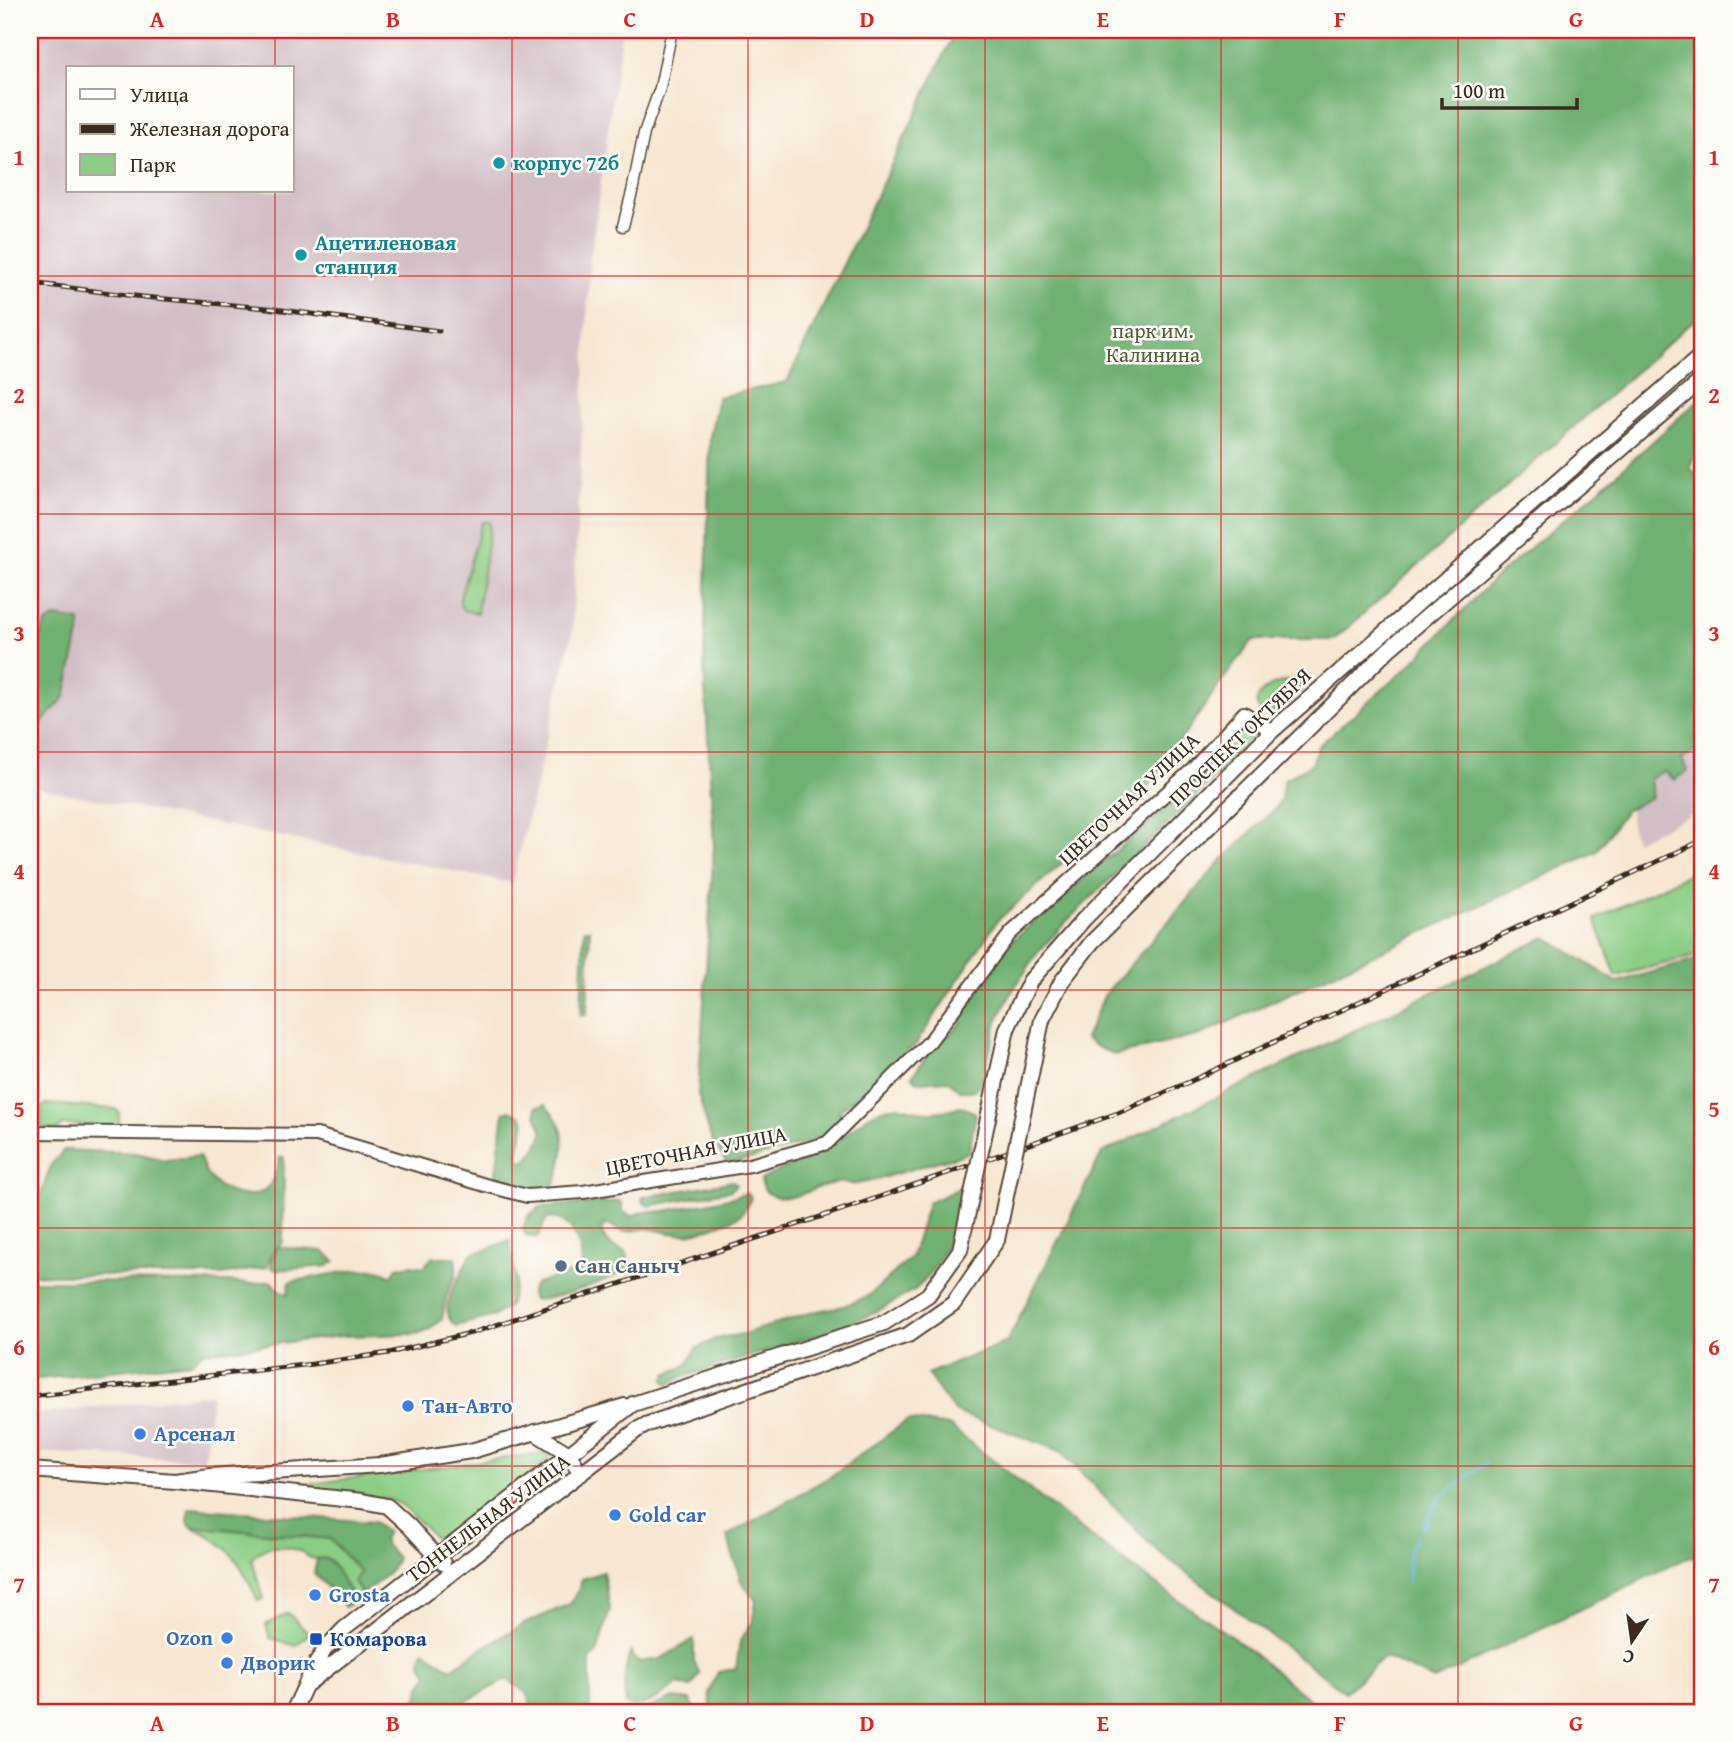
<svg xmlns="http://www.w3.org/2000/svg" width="1733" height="1742" font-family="'Gentium Book Plus',serif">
<rect width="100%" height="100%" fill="#fdfcf7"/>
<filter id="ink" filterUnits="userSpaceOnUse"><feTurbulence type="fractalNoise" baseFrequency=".0143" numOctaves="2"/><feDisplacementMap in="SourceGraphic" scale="14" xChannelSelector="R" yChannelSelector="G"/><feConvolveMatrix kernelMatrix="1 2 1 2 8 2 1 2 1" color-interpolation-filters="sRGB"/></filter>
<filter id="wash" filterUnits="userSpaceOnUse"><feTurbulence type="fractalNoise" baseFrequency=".00686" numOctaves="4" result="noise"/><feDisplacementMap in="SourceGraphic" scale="28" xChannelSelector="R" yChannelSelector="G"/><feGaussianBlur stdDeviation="1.57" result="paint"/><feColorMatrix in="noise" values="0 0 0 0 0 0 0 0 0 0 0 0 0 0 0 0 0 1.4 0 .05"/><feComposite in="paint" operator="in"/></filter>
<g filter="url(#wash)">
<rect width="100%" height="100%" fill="#f7e6d1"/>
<path fill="#d2bec5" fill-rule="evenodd" d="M30,30H622L590,260L572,634L512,883L35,787L30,789ZM68,68H292V191H68Z
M1703,747V809L1635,841L1630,821L1631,807L1652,797L1649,779Z
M212,1394L204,1460L30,1452V1415Z"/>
<path fill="#8bcd85" stroke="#637c52" stroke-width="2" d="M483,522H488L490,524L477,613L463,610L460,605V598L481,525Z
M1307,677L1304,684L1269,716C1262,713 1259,710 1256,703C1262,682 1288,681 1307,677Z
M1246,727H1249L1254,733L1220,773L1217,768C1225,754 1232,735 1246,727Z
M1703,867V954L1616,976L1595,919Z
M46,1104L115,1109L119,1112V1126L117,1128H99L96,1125H62L58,1130L44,1129L41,1126L42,1107Z
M544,1453L549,1455L548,1460L441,1544L402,1505L388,1499L300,1489L301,1485Z
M191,1526L330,1539L361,1572L354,1582L362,1594L355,1600C350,1591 345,1585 339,1577C336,1573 335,1567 332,1563C325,1556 318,1560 311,1558C308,1557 305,1554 302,1552C285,1545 263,1543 252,1559L263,1599L258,1601C245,1573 238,1555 211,1537C205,1532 197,1531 191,1526Z
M288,1613L309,1634L295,1646L270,1638L266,1625Z"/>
<path fill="#70b072" stroke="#566d48" stroke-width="2" d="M956,30H1703V312L1334,640H1253L1219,685L1148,787L997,921L916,1044L838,1112L842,1113L845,1119L821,1139L728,1165L711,1138L698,1094L714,847L704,666L710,437L718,397L787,382Z
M1703,396V444L1695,452L1690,468L1703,480V747L1682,759L1687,771L1674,780L1664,771L1650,778L1652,797L1626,810L1596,852L1200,1035L1115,1055L1097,1047L1085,1039L1105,994L1223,859L1276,808L1281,799L1284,780L1313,763L1318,746L1406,669L1494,579L1609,481Z
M56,617L80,621V630L65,697L32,733L30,739V654L38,642L46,623Z
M1217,768L1220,773L1067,921L1039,951L1013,990L997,1021L984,1074L975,1091H961L947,1080L919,1082L912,1076L929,1053L961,1023L967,1002L1010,942L1210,770Z
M584,929H590L587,1015H581Z
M1546,937L1617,982L1703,958V1559L1688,1557L1434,1680L1384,1657L1345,1692L1154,1548L1060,1451L955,1412L927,1374L1007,1342L1102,1153Z
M545,1105C551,1112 558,1119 561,1128C567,1146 560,1173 553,1189L524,1190L499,1183L496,1172L504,1112L510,1110L521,1116L525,1121C523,1134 519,1144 518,1158L524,1162C531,1154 544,1141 542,1130C540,1121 534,1117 536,1107Z
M898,1106C921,1113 938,1115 960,1106L976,1113L969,1152C956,1158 942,1160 928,1164C904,1171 880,1180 856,1184C848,1185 842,1181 835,1183C814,1186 799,1200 778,1197C767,1195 763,1190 761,1180C782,1167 808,1161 830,1147C855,1130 864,1110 898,1106Z
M64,1150L136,1153L166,1160L199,1156C202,1162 204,1171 209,1177C221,1193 252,1203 268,1187C275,1180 277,1166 280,1157H284L283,1242L273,1251L267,1267L222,1275H30V1200H39L51,1165Z
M733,1181L736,1185L731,1190L648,1206L642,1201L643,1197Z
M966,1185L956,1226L938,1262L928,1276L916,1289L878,1311L841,1328L683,1377L668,1384L664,1380L667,1374L687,1365L696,1349L715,1339L743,1334L817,1311L844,1306L870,1295L911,1257L928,1203Z
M747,1193L751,1197C749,1205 745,1210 739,1216C732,1221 697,1233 687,1234C674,1235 661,1230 648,1229C635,1228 622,1237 613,1226L605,1225L601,1229C608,1253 620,1243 627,1255C628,1257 629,1265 630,1267C615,1279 552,1301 533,1300C530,1293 530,1289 536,1284L573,1272L580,1268C583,1260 582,1254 579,1246C573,1230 568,1218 549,1218L545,1221L539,1236L535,1238L525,1234L523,1228L528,1216L540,1207L621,1201L623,1212L632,1216C647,1209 650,1213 665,1211C692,1206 721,1201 747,1193Z
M510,1240L516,1281L509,1306L494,1316L456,1326C439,1314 451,1294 458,1279C463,1270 466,1261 472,1253L486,1250Z
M278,1247L323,1251L335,1261L328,1266L276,1270L271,1267L272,1259Z
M433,1257H456V1275L446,1298L442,1319L430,1329L416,1334L342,1336L203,1352L192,1362L30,1380V1281L227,1282L252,1284L270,1281L277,1288L288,1295L289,1282C315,1278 351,1268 377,1270C383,1271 387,1273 392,1276L397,1267L413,1265L423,1267Z
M908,1420L949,1426L1079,1528L1168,1593L1239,1642L1311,1701L1316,1712H712L709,1693L718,1672L736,1669L740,1641L752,1623L756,1601L741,1581L727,1536L831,1476Z
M189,1508L374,1522L387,1531L383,1540C386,1549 393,1551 397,1558C392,1574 374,1584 362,1594L354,1582L360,1572L330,1539L191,1526L188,1520Z
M324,1558C338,1567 334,1569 342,1580C347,1587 351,1593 355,1600L345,1607L314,1573L317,1559Z
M603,1572L610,1609L597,1653L590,1659V1712H534L526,1693L507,1679L446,1712H407L419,1696L420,1687L428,1675C423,1663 418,1665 424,1650L451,1669L484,1647L524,1624L570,1604L579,1589L582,1579Z
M694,1639V1662L700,1674L691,1687L678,1684C665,1694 643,1710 626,1705C623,1687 624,1668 631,1651L637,1662L660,1659Z
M673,1698L690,1700L697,1712H640Z"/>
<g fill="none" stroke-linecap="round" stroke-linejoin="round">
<path stroke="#69b3e1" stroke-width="2.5" d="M1423,1528L1439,1499L1485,1463
M1408,1582L1409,1551L1417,1537"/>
</g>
</g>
<g filter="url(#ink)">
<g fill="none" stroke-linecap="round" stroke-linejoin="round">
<g stroke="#574639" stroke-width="13">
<path id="minor" d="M623,226L632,192L644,133L660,88L672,30"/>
</g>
<g stroke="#574639" stroke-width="16">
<path id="tertiary" d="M30,1132L317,1135L485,1185L527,1196L583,1192L750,1165L827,1143L930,1041L1010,934L1193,769L1244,713L1272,731"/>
</g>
<g stroke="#574639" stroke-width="18">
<path id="secondary" d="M1042,1020L1062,981L1092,942L1388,650L1703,379
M1007,1029L1030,981L1084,919L1272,731L1703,354
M534,1432L569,1454L581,1474
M30,1470L175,1481L362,1501L387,1506L409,1526L443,1563
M175,1481L210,1476L380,1465L471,1451L625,1406
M306,1685L637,1430L648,1424L908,1335L954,1303L997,1240
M293,1712L313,1669L325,1649L344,1629L633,1404L884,1323L928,1295L960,1250"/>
</g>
<use href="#minor" stroke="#fff" stroke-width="10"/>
<use href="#tertiary" stroke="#fff" stroke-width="12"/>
<use href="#secondary" stroke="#fff" stroke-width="14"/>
<g stroke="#3b2a1e" stroke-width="5">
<path id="rail" d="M30,283L143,297L267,308L439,331
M30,1396L313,1364L389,1353L475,1332L865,1202L1118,1113L1189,1082L1703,840"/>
</g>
<use href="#rail" stroke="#fdfcf7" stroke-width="2.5" stroke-dasharray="8" stroke-linecap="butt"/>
<g stroke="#574639" stroke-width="18" stroke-linecap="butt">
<path id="secondary-bridge" d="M997,1240L1042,1020
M960,1250L1007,1029"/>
</g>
<use href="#secondary-bridge" stroke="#fff" stroke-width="14"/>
</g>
</g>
<path fill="none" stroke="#d62828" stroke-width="2" stroke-opacity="0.55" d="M275,30V68M512,30V1712M748,30V1712M985,30V1712M1221,30V1712M1458,30V1712M275,191V1712M30,276H1703M30,514H1703M30,752H1703M30,990H1703M30,1228H1703M30,1466H1703"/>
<g fill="#0f9aa8" stroke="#fdfcf7" stroke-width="2.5">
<circle cx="499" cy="163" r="7"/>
<circle cx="301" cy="255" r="7"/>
</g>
<circle fill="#5c6f8a" stroke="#fdfcf7" stroke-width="2.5" cx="561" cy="1266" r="7"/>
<g fill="#3f7fe0" stroke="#fdfcf7" stroke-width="2.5">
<circle cx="408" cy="1406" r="7"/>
<circle cx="140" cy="1434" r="7"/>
<circle cx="615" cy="1515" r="7"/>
<circle cx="315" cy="1595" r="7"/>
<circle cx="227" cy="1638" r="7"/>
<circle cx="227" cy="1663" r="7"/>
</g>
<rect fill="#1a4fb4" stroke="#fdfcf7" stroke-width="2.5" x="309" y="1632" width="14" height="14" rx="3.5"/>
<g text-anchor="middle" stroke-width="5" stroke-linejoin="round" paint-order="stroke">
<g font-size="21" font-weight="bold" fill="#0d838f" stroke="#fdfcf7" text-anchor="start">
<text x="513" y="170">корпус 72б</text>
<text x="315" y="250">Ацетиленовая<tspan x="315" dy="24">станция</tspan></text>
</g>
<g font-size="21" fill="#535b3d" stroke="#fdfcf7">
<text x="1153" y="338">парк им.<tspan x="1153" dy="24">Калинина</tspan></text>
</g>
<g font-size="21" fill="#3b2a1e" stroke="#fdfcf7">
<text transform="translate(1240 737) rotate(-44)" y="7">ПРОСПЕКТ ОКТЯБРЯ</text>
<text transform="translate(1129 799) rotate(-43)" y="7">ЦВЕТОЧНАЯ УЛИЦА</text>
<text transform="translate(696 1151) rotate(-11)" y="7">ЦВЕТОЧНАЯ УЛИЦА</text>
<text transform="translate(488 1518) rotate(-37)" y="7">ТОННЕЛЬНАЯ УЛИЦА</text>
</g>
<g font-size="21" font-weight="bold" fill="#4e5e75" stroke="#fdfcf7" text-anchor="start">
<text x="575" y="1273">Сан Саныч</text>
</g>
<g font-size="21" font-weight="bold" fill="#366cbe" stroke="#fdfcf7" text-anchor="start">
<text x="422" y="1413">Тан-Авто</text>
<text x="154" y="1441">Арсенал</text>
<text x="629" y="1522">Gold car</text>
<text x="329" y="1602">Grosta</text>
<text x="213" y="1645" text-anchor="end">Ozon</text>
<text x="241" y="1670">Дворик</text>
</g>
<g font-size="21" font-weight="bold" fill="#164399" stroke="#fdfcf7" text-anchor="start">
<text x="330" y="1646">Комарова</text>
</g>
</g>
<rect width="1733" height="1742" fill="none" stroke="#fdfcf7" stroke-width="77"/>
<rect x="66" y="66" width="228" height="126" fill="#fdfcf7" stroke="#afa8a0" stroke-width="2"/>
<rect x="80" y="89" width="35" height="10" fill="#ffffff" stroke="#afa8a0" stroke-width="2"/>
<text x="130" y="102" font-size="21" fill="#3b2a1e">Улица</text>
<rect x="80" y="124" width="35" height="10" fill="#3b2a1e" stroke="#afa8a0" stroke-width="2"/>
<text x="130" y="136" font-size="21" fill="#3b2a1e">Железная дорога</text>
<rect x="80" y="154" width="35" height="21" fill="#8bcd85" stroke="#afa8a0" stroke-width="2"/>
<text x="130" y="172" font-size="21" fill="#3b2a1e">Парк</text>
<g transform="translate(1632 1641) rotate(193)" stroke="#fdfcf7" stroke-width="5" paint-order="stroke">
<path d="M0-5L12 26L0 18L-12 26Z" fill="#3b2a1e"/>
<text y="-10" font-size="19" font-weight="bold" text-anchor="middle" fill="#3b2a1e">С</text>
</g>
<path d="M1442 98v10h135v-10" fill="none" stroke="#3b2a1e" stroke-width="3.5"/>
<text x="1453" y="98" font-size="21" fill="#3b2a1e" stroke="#fdfcf7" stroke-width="5" paint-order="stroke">100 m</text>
<rect x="38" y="38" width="1656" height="1666" fill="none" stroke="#d62828" stroke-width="2.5"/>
<g font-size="23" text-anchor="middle" font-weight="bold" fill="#d62828">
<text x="157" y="27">A</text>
<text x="393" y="27">B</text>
<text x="630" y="27">C</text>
<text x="867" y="27">D</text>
<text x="1103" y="27">E</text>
<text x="1340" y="27">F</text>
<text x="1576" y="27">G</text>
<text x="19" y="165">1</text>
<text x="1714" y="165">1</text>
<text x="19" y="403">2</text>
<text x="1714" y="403">2</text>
<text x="19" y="641">3</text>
<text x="1714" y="641">3</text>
<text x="19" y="879">4</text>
<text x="1714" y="879">4</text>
<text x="19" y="1117">5</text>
<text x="1714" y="1117">5</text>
<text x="19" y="1355">6</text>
<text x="1714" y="1355">6</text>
<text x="19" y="1593">7</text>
<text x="1714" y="1593">7</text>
<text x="157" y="1731">A</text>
<text x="393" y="1731">B</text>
<text x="630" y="1731">C</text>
<text x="867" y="1731">D</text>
<text x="1103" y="1731">E</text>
<text x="1340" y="1731">F</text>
<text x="1576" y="1731">G</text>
</g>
</svg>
